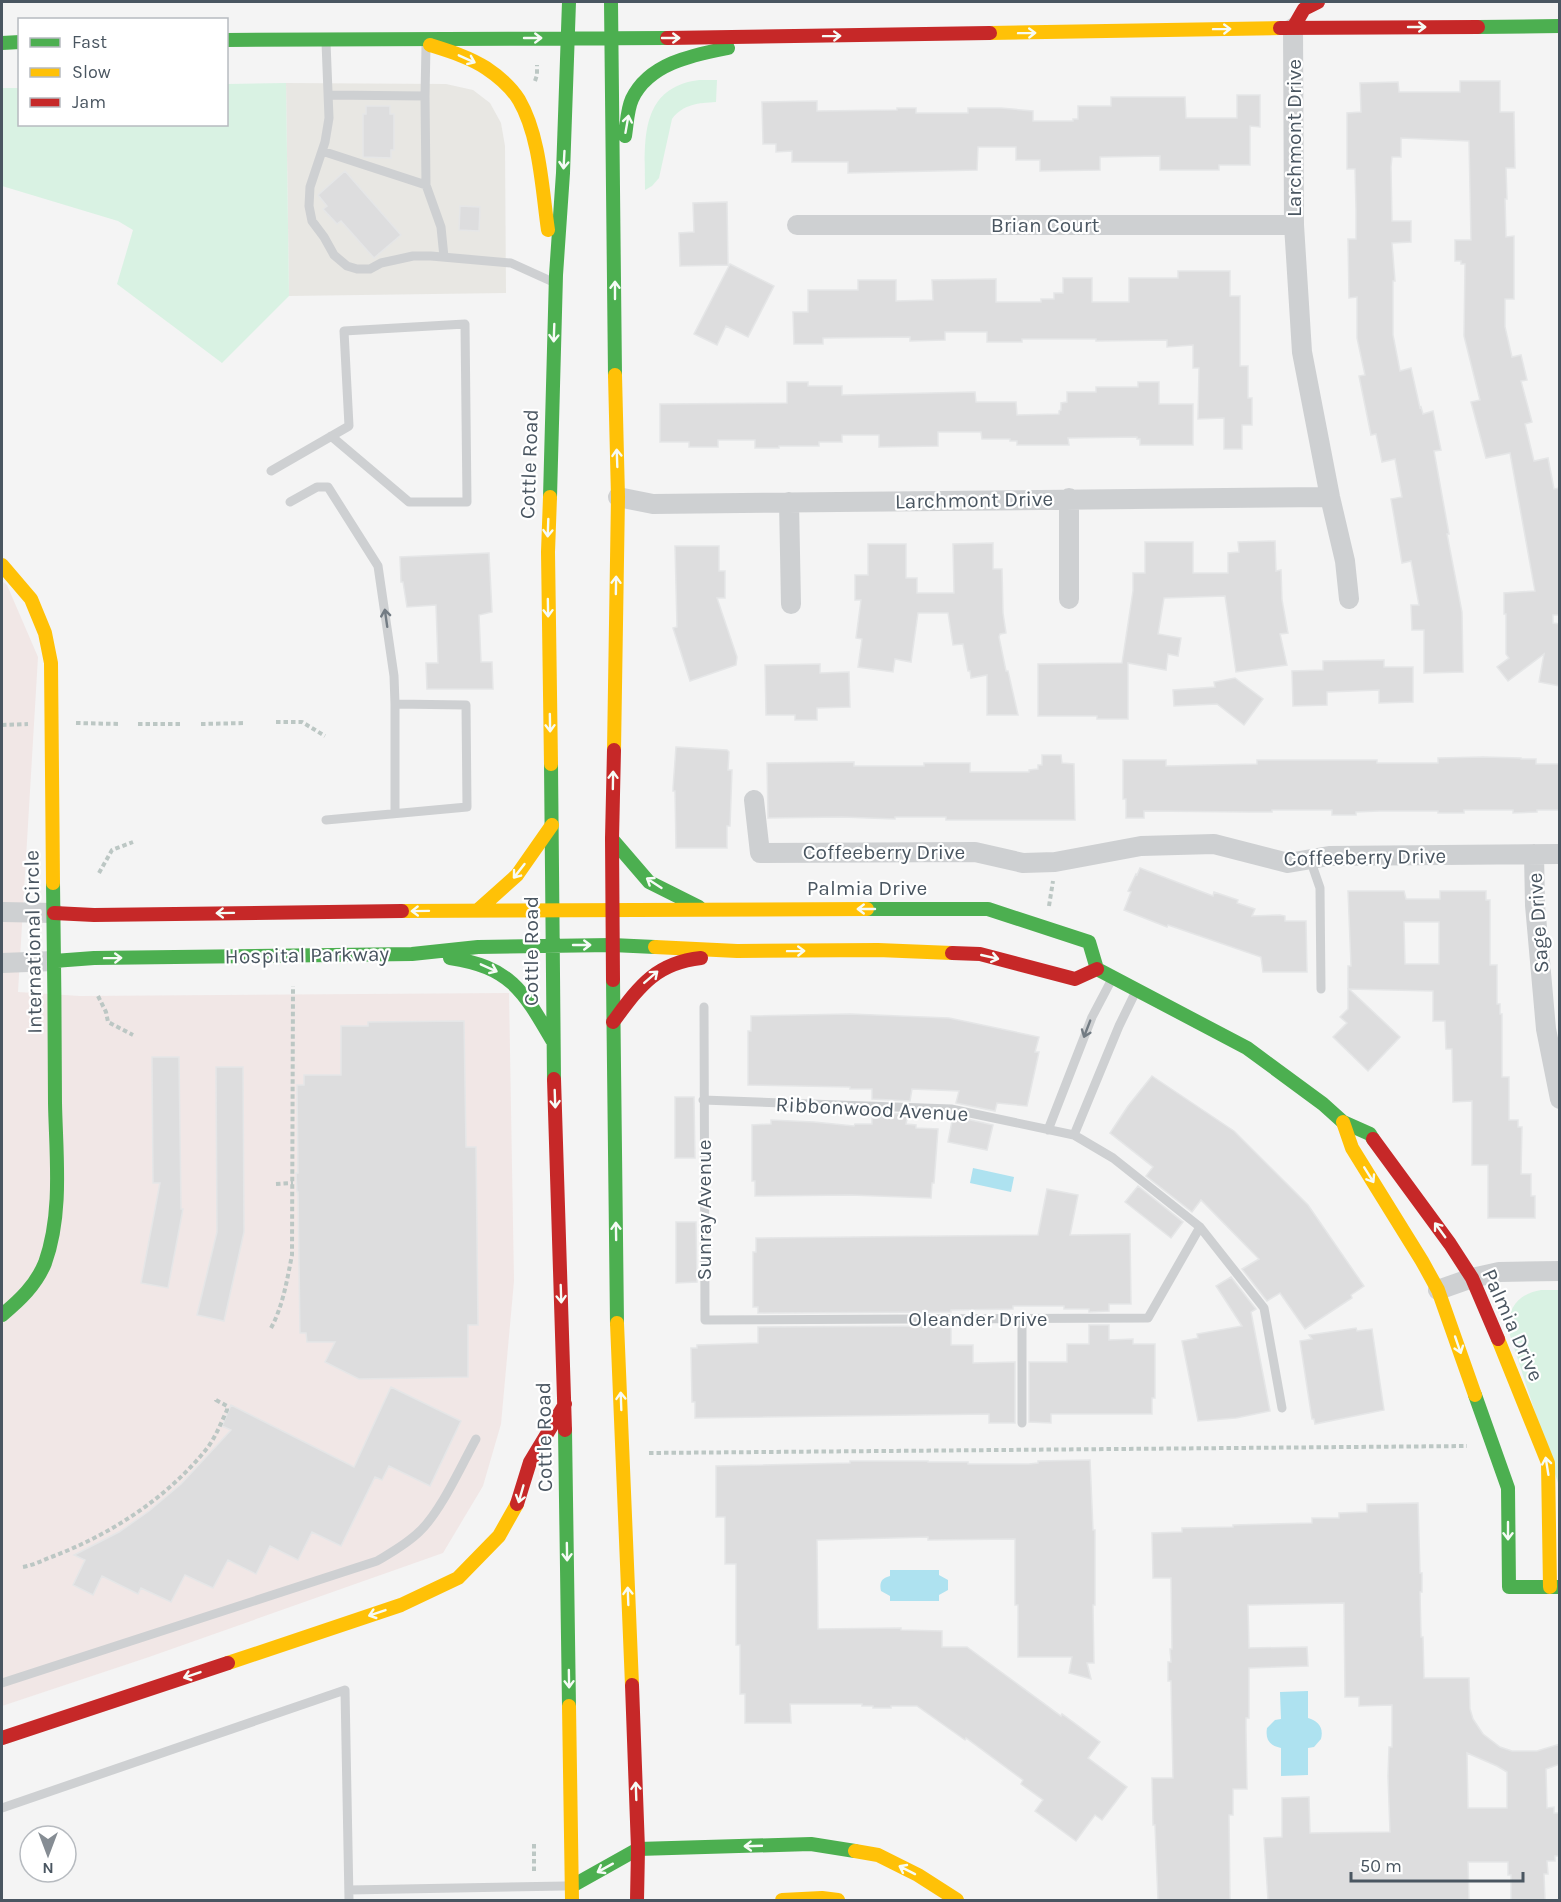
<svg xmlns="http://www.w3.org/2000/svg" width="1561" height="1902" font-family="Karla,sans-serif">
<rect width="100%" height="100%" fill="#f4f4f4"/>
<path fill="#e8e7e3" d="M286,83L446,84L473,90L490,103L501,123L505,146L506,293L289,296Z"/>
<path fill="#f1e7e6" d="M2,581L7,585L38,657L18,992L80,996L509,993L514,1281L501,1424L483,1486L443,1553L149,1657L2,1706Z"/>
<path fill="#d9f2e3" d="M699,80H717L716,102C699,103 683,104 672,119L659,178L652,186L645,190C645,143 638,88 699,80Z
M286,83L289,296L222,363L117,284L133,230L118,221L2,186V88H19L20,124H226L227,84Z
M1541,1290H1559V1486L1508,1329C1507,1308 1520,1293 1541,1290Z"/>
<path fill="#aee2f0" d="M973,1168L1014,1177L1011,1192L970,1183Z
M890,1570H939V1575L948,1580V1590L939,1595V1601H890V1596L881,1591C879,1582 882,1578 890,1576Z
M1308,1691V1718C1318,1721 1324,1727 1321,1739L1314,1747L1308,1748V1775L1281,1776V1748C1270,1746 1265,1740 1267,1728L1275,1720L1281,1719L1280,1692Z"/>
<path fill="#ddddde" stroke="#e5e6e7" stroke-width="1.5" fill-rule="evenodd" d="M1460,81H1500V112H1514L1515,168H1506L1507,199H1505L1506,237L1514,236V299H1505V327L1512,357L1521,355L1527,380L1521,381L1532,422L1525,424L1534,461L1548,458L1554,489L1560,488V615H1553V623L1560,624V686L1539,682L1544,654L1508,681L1497,667L1509,658L1506,654V614H1504V593L1535,591L1510,453L1486,458L1471,402L1480,400L1464,336L1465,264H1461V261H1455V240H1471L1469,141L1401,138V157H1392L1391,167L1392,221H1411V242L1392,243L1395,281H1393V335L1400,371L1411,368L1420,408L1421,407L1423,414L1433,411L1441,450L1434,451L1449,534H1447L1462,612L1463,672L1424,673V630H1412L1411,605H1419L1411,561L1402,563L1391,499L1402,497L1395,459L1382,462L1376,434L1371,435L1359,376L1365,375L1357,338V297L1349,298L1348,239H1356V209L1355,169H1347V113L1361,112L1360,83L1398,82L1399,92H1460Z
M1237,95H1260V127L1250,126V165H1219V170H1160V156L1100,157V170L1040,171V160H1016V147H978L977,170L848,173V162H792V151L776,152V144H763L762,102L817,101V111L897,110V108H916V113H968V108H1001L1033,111V121H1073V119H1078V106H1111V97H1185L1186,118H1237Z
M366,106H390V114H394V150H391V158L363,157V114H366Z
M345,171L401,235L374,258L341,221L337,224L323,209L327,206L318,195Z
M727,202L728,265L680,266L679,233L694,232L693,203Z
M460,206L480,207L479,231L459,230Z
M730,264L774,286L748,337L726,326L717,345L694,334Z
M1178,271H1230V296H1240V366H1248V398H1252V425H1242V449H1224V418L1198,419L1199,368H1193V345L1167,347V340L1096,341V339H1022V342H987V332H945V340L910,341V337L823,338V344H794L793,312H808V290H858V280H896V301L933,300L932,280L996,279V302H1041V299H1054V293H1063V278H1092V302H1129V278H1178Z
M787,382H808V386H842V395L975,392L976,402H1016L1017,415L1059,414V411L1061,410V403L1067,402V392H1096V387H1138V382H1159V404H1193V445H1140V439H1137V437L1068,438L1069,445H1017V441H1010V439H982L981,432H938V446L879,447V435H842V442H819V446H779V448H755V440H718V447H689V442H660V404L787,403Z
M1275,541L1276,571L1281,570L1282,600L1288,633L1280,634L1287,665L1236,672L1225,596L1164,598L1158,634L1181,638L1178,656L1168,654L1166,670L1128,663V719H1097V716H1038V664L1122,663L1133,591V573H1145V542H1193V573H1228V553L1239,552L1238,542Z
M993,543V569H1002L1003,613L1006,633L1000,634L999,637L1006,671H1008L1018,715H987V675L971,678L970,671H968L963,644L953,645L948,613H918L911,662L895,659L893,672L858,667L862,639L856,638L861,600H855V575H868V544H906V578H917V593H954L953,544Z
M675,546H719V571H725V598H717L737,657L736,665L690,681L673,628L677,627Z
M489,553L492,612L479,615L481,662H492L493,689H427L426,663H438L436,605L407,607L403,582H401L400,557Z
M1384,660V667H1413V702L1379,703V690L1327,692V705L1293,706L1292,671L1323,670V661Z
M820,664V673L849,672L850,707L817,708V720H795V715H766L765,665Z
M1235,678L1263,699L1244,725L1217,704L1174,706L1173,690L1215,687L1214,682Z
M676,747L727,750L729,752L728,770H732L730,826H727V848H676L675,791H673V788Z
M1042,755H1061L1062,763L1074,764L1075,820H946V817H895V819L842,817L768,818L767,763L854,762V766H924V763H970V772H1029V770L1038,769V765H1042Z
M1483,757L1521,758V759H1536V764H1560V810H1537V812L1513,813V810H1464V813H1438V811H1379L1356,812V815H1332V810H1272V812H1250L1144,811V818H1126V799H1123V760H1166V766L1257,764V760H1377V763H1438V758Z
M1140,868L1213,896L1214,892L1238,900L1237,903L1255,909L1252,916L1280,915L1285,916V921H1306L1307,972H1263L1261,957L1168,925L1167,927L1124,910L1131,892L1128,891L1136,874L1137,875Z
M1348,891H1404L1406,899H1440V891H1486V900H1490V965H1497V1004H1500V1014H1502V1077H1509V1120H1518V1127H1522L1521,1174H1531V1196H1535V1218H1488V1165H1472V1101L1453,1102L1452,1049H1446L1445,1021H1433V991L1349,989L1400,1037L1368,1071L1333,1037L1347,1023L1340,1017L1348,1009V966H1351ZM1404,922H1439V964H1405Z
M850,1014L949,1018L1039,1037L1035,1052H1039L1027,1106L997,1103L995,1111L956,1103L959,1091L912,1089L910,1101L872,1099V1089H850V1087L748,1085V1031H751V1016Z
M464,1021L466,1147H476L478,1325H468V1377L359,1379L325,1362L335,1342H307L306,1333H300L298,1192H297L296,1173H298L297,1085H304V1075H341V1026H368V1022Z
M152,1057H179L181,1209H183L168,1288L141,1283L160,1183H153Z
M216,1067H243L244,1232L224,1321L197,1315L217,1232Z
M1152,1076L1234,1131L1308,1205L1364,1286L1351,1295L1352,1298L1305,1329L1280,1293L1267,1301L1242,1269L1259,1259L1201,1200L1192,1212L1146,1176L1153,1167L1110,1133L1128,1106Z
M675,1097H694L695,1158H675Z
M872,1113L908,1114L906,1124L916,1125V1128L938,1129L934,1183H932L931,1198L850,1195L755,1196V1181H752V1125L771,1124V1120L814,1122L854,1126L855,1124H872Z
M953,1116L993,1125L987,1150L948,1142Z
M1138,1186L1183,1222L1171,1238L1125,1202Z
M1047,1189L1078,1195L1070,1235L1130,1234L1131,1304H1109V1311L1089,1312V1309H1064V1306H1013V1309L951,1310V1312L758,1313V1307H753V1252H756V1238L1038,1235Z
M676,1222H696L697,1282L676,1283Z
M1231,1277L1256,1309L1251,1312L1270,1411L1236,1418L1198,1421L1182,1341L1198,1338L1197,1334L1242,1326L1216,1286Z
M1089,1325H1109V1340L1133,1339V1344H1155V1398H1152V1414H1051V1423L1029,1422V1362H1067V1344H1089Z
M951,1326V1345H973V1363L1015,1362V1423H989V1414L695,1418V1402H692L691,1348H697V1345L758,1343V1327Z
M1356,1328L1357,1331L1372,1329L1384,1410L1315,1424L1314,1419H1312L1300,1341L1312,1339L1309,1335Z
M391,1387L461,1421L430,1486L389,1466L382,1480L375,1477L341,1546L312,1532L298,1560L270,1546L256,1574L228,1560L213,1588L185,1575L171,1602L141,1588L138,1594L102,1576L93,1595L73,1585L85,1560L74,1555L119,1532L149,1511L181,1484L231,1430L222,1426L231,1405L354,1467Z
M1090,1460L1093,1530H1095V1605H1093L1094,1663H1087L1091,1679L1069,1673L1072,1657H1018V1605H1015V1539L928,1540V1537L817,1540L818,1629L901,1628V1630L942,1631V1647H967L1061,1716L1062,1714L1100,1742L1088,1758L1127,1787L1102,1820L1095,1815L1076,1841L1035,1811L1043,1800L1021,1784L1023,1780L966,1738L965,1740L917,1706H891V1708H873V1706H862V1704H790L791,1723H745V1694H740V1645H736V1564H725V1517H716V1466L850,1463V1461H928V1462H968V1464H1029L1038,1463V1461Z
M1418,1503L1420,1573H1422V1592H1420L1421,1637H1423L1424,1678H1469L1470,1709L1473,1719L1483,1734L1500,1747L1512,1751H1537L1560,1744V1764L1546,1769L1547,1808L1554,1807V1813H1560V1856H1555V1861H1547L1548,1874H1544L1545,1900H1511V1875H1508V1862H1468L1469,1900H1268L1264,1838L1282,1837V1798L1309,1797L1310,1833L1390,1832L1388,1776L1389,1747H1392V1705L1359,1706V1697H1345L1344,1603L1248,1605L1249,1648L1307,1647L1308,1666L1249,1668V1718H1246V1730L1247,1789H1233V1815H1229L1230,1900H1158L1155,1825H1153L1152,1778H1173L1171,1681H1168V1662H1171L1170,1649H1172L1171,1578H1153L1152,1533L1182,1532V1528L1233,1527V1525L1312,1523V1518H1339V1513L1367,1512V1504ZM1467,1753L1497,1766L1507,1772V1808H1468Z"/>
<g fill="none" stroke-linecap="round" stroke-linejoin="round">
<path stroke="#bcc7c4" stroke-width="4" stroke-dasharray="4.5 3" stroke-linecap="butt" d="M535,81L537,75V65
M276,722H302L325,736
M76,723L119,724
M138,724H181
M201,724L246,723
M2,725L28,724
M99,873L112,850L133,842
M1049,906L1053,881
M98,996L106,1012L108,1022L133,1035
M276,1184L293,1183
M271,1328C283,1306 287,1280 292,1255L293,986
M649,1453L1467,1446
M23,1567C34,1565 43,1560 54,1556C111,1534 169,1497 208,1447C216,1436 221,1423 227,1410V1406L216,1400V1397
M534,1844V1873"/>
<path stroke="#ced0d2" stroke-width="9" d="M326,42L329,118L325,142L310,187L309,206L312,221L324,237L334,255L347,266L357,269H370L381,263L413,256H431L511,263L553,282
M328,95L425,96L426,46
M425,96L426,185L441,227L444,257
M322,151L426,185
M271,471L349,426L344,331L465,324L467,502H409L331,436
M290,502L317,487H328L378,566L394,676L395,704
M326,820L467,807L466,705L395,704V813
M1310,859L1320,888L1321,989
M704,1007L705,1320L1148,1318L1200,1227
M703,1100L951,1109L1074,1135L1113,1158L1200,1227L1264,1308L1282,1408
M1048,1130L1092,1017L1112,979
M1074,1135L1119,1026L1136,991
M1022,1423V1318
M2,1683L377,1561C392,1552 407,1544 420,1531C441,1511 461,1466 476,1439
M2,1808L345,1690L349,1900
M349,1890L565,1886"/>
<path stroke="#ced0d2" stroke-width="20" d="M1293,28L1294,225L1302,352L1330,497L1345,561L1349,599
M797,225H1294
M618,497L653,504L1330,497
M1069,498V599
M789,502L791,604
M754,800L760,853L975,852L1023,863L1055,862L1141,846L1214,844L1288,863L1329,856L1560,854
M1534,854L1535,905L1546,1029L1560,1099
M2,912L54,913
M2,963L54,961
M1438,1290L1472,1278L1499,1272L1560,1271"/>
<path stroke="#4caf50" stroke-width="14" d="M611,2L615,375
M1478,27L1560,26
M226,40L667,38
M2,43L20,42
M625,136C627,124 627,110 632,99C649,63 693,55 728,48
M550,497L556,275L563,173L569,2
M551,764L554,1079
M612,839L649,882L699,907
M867,909H988L1089,942L1097,969L1247,1048L1323,1104L1343,1122L1370,1134L1373,1139
M450,958C510,967 523,990 552,1040
M54,961L94,958L412,954L478,947L612,945L655,947
M613,980L617,1323
M2,1315C20,1300 36,1285 45,1263C63,1213 56,1155 55,1103C55,1030 54,956 53,883
M1475,1395L1508,1488L1509,1587H1560
M565,1430L569,1706
M572,1886L638,1849L811,1844L855,1851"/>
<path stroke="#ffc107" stroke-width="14" d="M990,33L1280,28
M430,45C449,51 469,57 486,68C498,76 511,87 519,100C540,136 542,189 548,230
M550,497L548,552L551,764
M2,565L31,599L45,633L51,663L53,883
M614,750L618,497L615,375
M478,910L517,875L552,825
M402,911L867,909
M655,947L737,951L878,950L952,953
M1343,1122L1352,1148L1422,1261L1438,1290L1475,1395
M617,1323L632,1685
M1498,1339L1548,1463L1550,1587
M228,1663L401,1605L458,1578L499,1536L517,1504
M569,1706L572,1900
M855,1851L878,1855L918,1875L957,1900
M782,1900L822,1898L838,1900"/>
<path stroke="#c62828" stroke-width="14" d="M1280,28L1478,27
M1293,28L1304,9L1318,2
M667,38L990,33
M54,913L94,915L402,911
M952,953L980,954L1075,979L1097,969
M613,980L612,839L614,750
M613,1022C639,987 655,963 701,958
M554,1079L565,1430
M1373,1139L1450,1244L1472,1278L1498,1339
M517,1504L530,1462L565,1404
M632,1685L638,1849L637,1900
M2,1738L228,1663"/>
</g>
<defs><path id="oneway-shaft" d="M-6 0H5M1.5-3L5.5 0L1.5 3" fill="none" stroke-width="1.6" stroke-linecap="round" stroke-linejoin="round" transform="scale(1.5)"/></defs>
<g stroke="#f6fbf6">
<use href="#oneway-shaft" transform="translate(1417 27)"/>
<use href="#oneway-shaft" transform="translate(1222 29) rotate(-1)"/>
<use href="#oneway-shaft" transform="translate(1027 33) rotate(-1)"/>
<use href="#oneway-shaft" transform="translate(832 36) rotate(-1)"/>
<use href="#oneway-shaft" transform="translate(533 38)"/>
<use href="#oneway-shaft" transform="translate(671 38)"/>
<use href="#oneway-shaft" transform="translate(467 59) rotate(24)"/>
<use href="#oneway-shaft" transform="translate(627 124) rotate(-80)"/>
<use href="#oneway-shaft" transform="translate(564 160) rotate(93)"/>
<use href="#oneway-shaft" transform="translate(615 290) rotate(-90)"/>
<use href="#oneway-shaft" transform="translate(554 333) rotate(92)"/>
<use href="#oneway-shaft" transform="translate(617 458) rotate(-92)"/>
<use href="#oneway-shaft" transform="translate(548 528) rotate(92)"/>
<use href="#oneway-shaft" transform="translate(616 585) rotate(-89)"/>
<use href="#oneway-shaft" transform="translate(548 608) rotate(89)"/>
<use href="#oneway-shaft" transform="translate(550 723) rotate(89)"/>
<use href="#oneway-shaft" transform="translate(613 780) rotate(-89)"/>
<use href="#oneway-shaft" transform="translate(519 871) rotate(128)"/>
<use href="#oneway-shaft" transform="translate(654 883) rotate(-147)"/>
<use href="#oneway-shaft" transform="translate(866 909) rotate(180)"/>
<use href="#oneway-shaft" transform="translate(420 911) rotate(179)"/>
<use href="#oneway-shaft" transform="translate(225 913) rotate(179)"/>
<use href="#oneway-shaft" transform="translate(582 945)"/>
<use href="#oneway-shaft" transform="translate(796 951) rotate(-1)"/>
<use href="#oneway-shaft" transform="translate(990 957) rotate(13)"/>
<use href="#oneway-shaft" transform="translate(113 958) rotate(-1)"/>
<use href="#oneway-shaft" transform="translate(489 968) rotate(24)"/>
<use href="#oneway-shaft" transform="translate(651 977) rotate(-41)"/>
<use href="#oneway-shaft" transform="translate(555 1099) rotate(88)"/>
<use href="#oneway-shaft" transform="translate(1369 1175) rotate(58)"/>
<use href="#oneway-shaft" transform="translate(1440 1230) rotate(-126)"/>
<use href="#oneway-shaft" transform="translate(616 1231) rotate(-91)"/>
<use href="#oneway-shaft" transform="translate(561 1294) rotate(88)"/>
<use href="#oneway-shaft" transform="translate(1458 1345) rotate(71)"/>
<use href="#oneway-shaft" transform="translate(621 1401) rotate(-92)"/>
<use href="#oneway-shaft" transform="translate(1547 1466) rotate(-99)"/>
<use href="#oneway-shaft" transform="translate(521 1494) rotate(106)"/>
<use href="#oneway-shaft" transform="translate(1508 1531) rotate(90)"/>
<use href="#oneway-shaft" transform="translate(567 1552) rotate(89)"/>
<use href="#oneway-shaft" transform="translate(628 1596) rotate(-92)"/>
<use href="#oneway-shaft" transform="translate(377 1613) rotate(161)"/>
<use href="#oneway-shaft" transform="translate(192 1675) rotate(161)"/>
<use href="#oneway-shaft" transform="translate(569 1679) rotate(89)"/>
<use href="#oneway-shaft" transform="translate(636 1791) rotate(-92)"/>
<use href="#oneway-shaft" transform="translate(753 1846) rotate(178)"/>
<use href="#oneway-shaft" transform="translate(605 1868) rotate(151)"/>
<use href="#oneway-shaft" transform="translate(907 1870) rotate(-153)"/>
</g>
<g stroke="#727b83">
<use href="#oneway-shaft" transform="translate(386 618) rotate(-98)"/>
<use href="#oneway-shaft" transform="translate(1087 1029) rotate(111)"/>
</g>
<g text-anchor="middle" stroke-width="4.5" stroke-linejoin="round" paint-order="stroke">
<g font-size="21" fill="#4a5661" stroke="#fff">
<text transform="translate(1294 138) rotate(-90)" y="7">Larchmont Drive</text>
<text x="1045" y="232">Brian Court</text>
<text transform="translate(529 464) rotate(-88)" y="7">Cottle Road</text>
<text transform="translate(974 500) rotate(-1)" y="7">Larchmont Drive</text>
<text x="884" y="859">Coffeeberry Drive</text>
<text transform="translate(1365 857) rotate(-1)" y="7">Coffeeberry Drive</text>
<text x="867" y="895">Palmia Drive</text>
<text transform="translate(1538 923) rotate(-94)" y="7">Sage Drive</text>
<text transform="translate(33 942) rotate(-91)" y="7">International Circle</text>
<text transform="translate(531 951) rotate(-90)" y="7">Cottle Road</text>
<text transform="translate(307 955) rotate(-1)" y="7">Hospital Parkway</text>
<text transform="translate(872 1109) rotate(3)" y="7">Ribbonwood Avenue</text>
<text transform="translate(704 1210) rotate(-90)" y="7">Sunray Avenue</text>
<text x="978" y="1326">Oleander Drive</text>
<text transform="translate(1513 1325) rotate(66)" y="7">Palmia Drive</text>
<text transform="translate(544 1437) rotate(-91)" y="7">Cottle Road</text>
</g>
</g>
<rect width="1561" height="1902" fill="none" stroke="#4a5661" stroke-width="6"/>
<rect x="18" y="18" width="210" height="108" fill="#ffffff" stroke="#b7bbc0" stroke-width="1.5"/>
<rect x="30" y="38" width="30" height="9" fill="#4caf50" stroke="#b7bbc0" stroke-width="1.5"/>
<text x="72" y="48" font-size="18" fill="#4a5661">Fast</text>
<rect x="30" y="68" width="30" height="9" fill="#ffc107" stroke="#b7bbc0" stroke-width="1.5"/>
<text x="72" y="78" font-size="18" fill="#4a5661">Slow</text>
<rect x="30" y="98" width="30" height="9" fill="#c62828" stroke="#b7bbc0" stroke-width="1.5"/>
<text x="72" y="108" font-size="18" fill="#4a5661">Jam</text>
<g transform="translate(48 1854) rotate(180)"><circle r="28" fill="#ffffff" stroke="#b7bbc0" stroke-width="1.5"/>
<path d="M0-4.5L10 22L0 15L-10 22Z" fill="#868d94"/>
<text y="-9" font-size="16" font-weight="bold" text-anchor="middle" fill="#4a5661">N</text>
</g>
<path d="M1351 1872v9h172v-9" fill="none" stroke="#4a5661" stroke-width="3"/>
<text x="1360" y="1872" font-size="18" fill="#4a5661" stroke="#ffffff" stroke-width="4.5" paint-order="stroke">50 m</text>
</svg>
